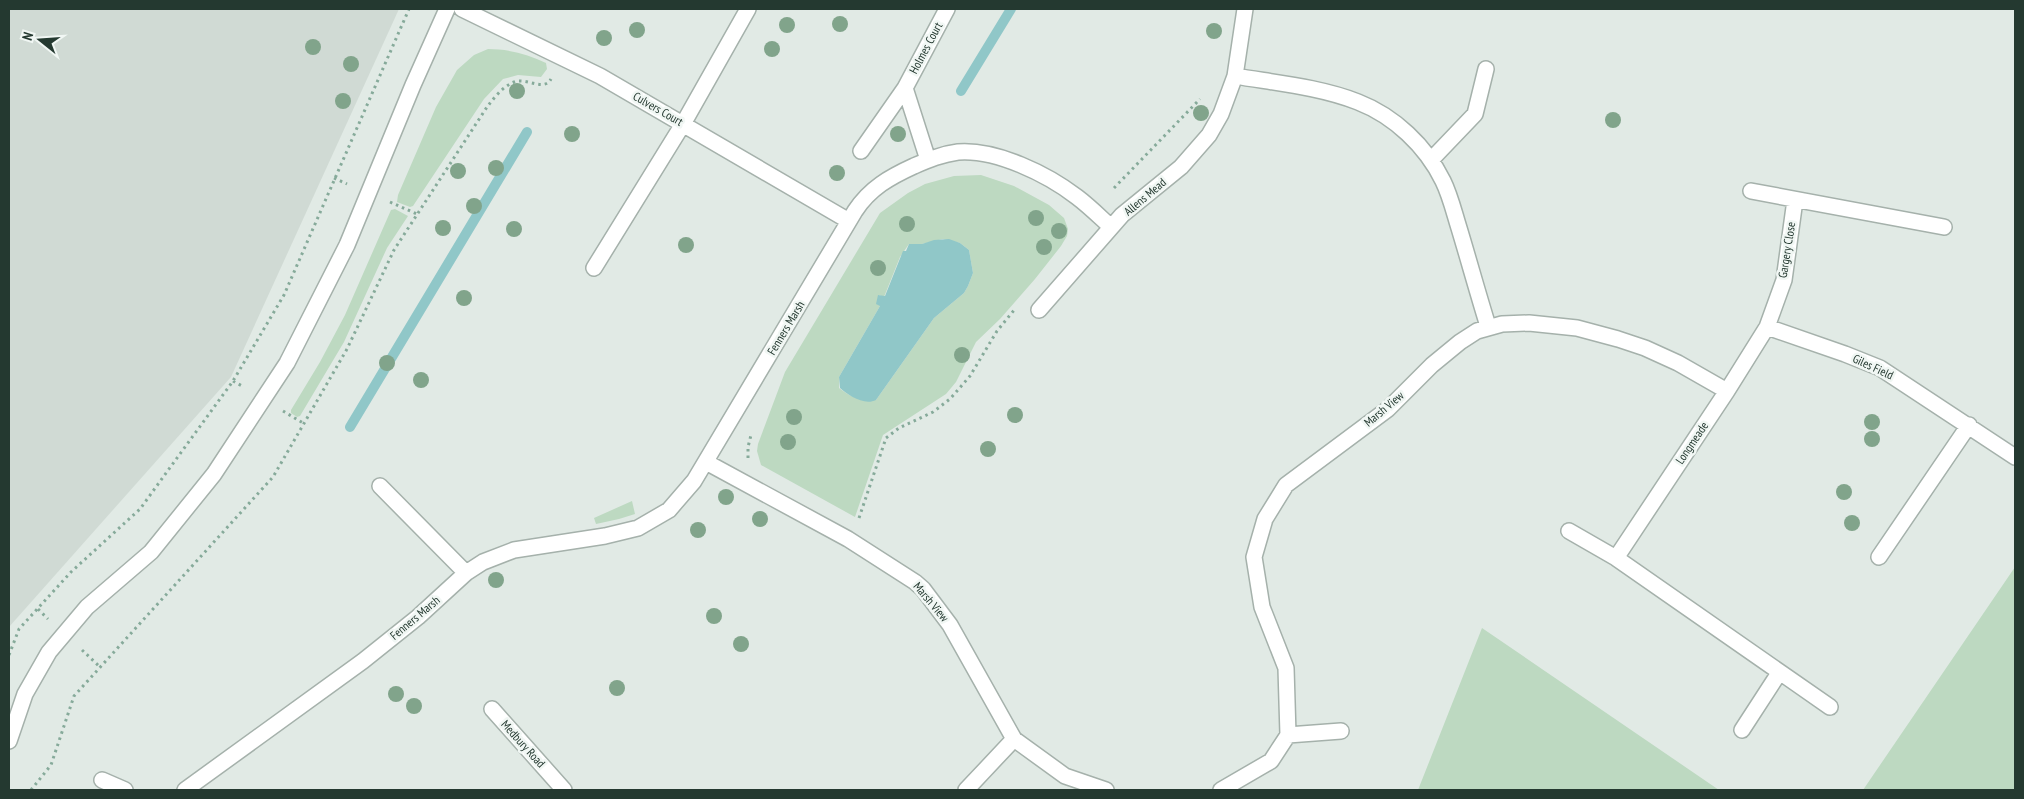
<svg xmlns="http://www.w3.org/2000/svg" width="2024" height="799" font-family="'PT Sans Narrow',sans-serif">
<rect width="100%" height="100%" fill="#e1eae5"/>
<path fill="#d0dad4" d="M9,9H399L231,377L9,627Z"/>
<path fill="#bdd9c1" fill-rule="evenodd" d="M488,49C508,49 528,54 546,63L547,69L541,77L518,75L503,79L484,99L413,206L410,207L397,202L398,195L436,107L457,70L474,55Z
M981,175L1014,186L1049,205L1064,218L1068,229L1067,236L1061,246L1035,279L1000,319L976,342L956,382L946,394L883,435L855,517L761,465L757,451L758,444L785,372L880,213L908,193L925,184L954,176ZM943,239L960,243L969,250L973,273L968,286L964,293L934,318L876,400C861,401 850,397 839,388V377L880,306L879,295L884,297L900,257L909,244H922Z
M395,209L408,216L387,248L344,342L300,416L297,417L291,413V410L320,362L345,315L391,210Z
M632,501L635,514L619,519L596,524L594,518Z
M2015,567V790H1863Z
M1482,628L1719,790H1418Z"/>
<path fill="#90c7c8" d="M949,239L960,243L969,250L973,273L968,286L964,293L934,318L876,400C864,406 848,395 840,388L839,377L880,306L876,304L878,295L885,296L903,251H906L909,244H922L934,240Z"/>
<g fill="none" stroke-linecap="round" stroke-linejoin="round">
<path stroke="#90c7c8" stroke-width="10" d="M961,91L1011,9
M350,427L527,132"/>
<g stroke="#a5b1ab" stroke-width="18">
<path id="minor" d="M462,9L600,76L849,221
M1235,76C1276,83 1320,87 1358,102C1394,116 1426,146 1443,181C1450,195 1454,212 1459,228C1469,261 1478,294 1488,326
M905,88L928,160
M861,151L905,88L947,9
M1431,160L1475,114L1486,69
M1751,191L1944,227
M594,268L683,124L748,9
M1039,310L1122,215L1181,167L1209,135L1221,114L1235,76L1245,9
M1767,327L1845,354L1880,368L2015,457
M706,462L848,539L915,582L923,589L950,625L1014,739L1065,776L1106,790
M380,486L466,573
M1569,531L1616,558L1830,707
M1879,557L1969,425
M1616,558L1727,391L1767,327L1784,280L1795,200
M492,709L564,790
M1742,730L1779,673
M1288,735L1341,731
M9,741L25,694L49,652L87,607L151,552L214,474L287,363L347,245L413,85L447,9
M102,780L125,790
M185,790L363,661L418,617L466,573L483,562L514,550L605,536L638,528L669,510L694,481L855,211C870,188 890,177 914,166C928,160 942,154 958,152C996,149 1047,174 1077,197C1089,206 1100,217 1111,227
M966,790L1014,739
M1221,790L1271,761L1288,735L1286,668L1262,607L1254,557L1265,519L1286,485L1388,409L1432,365L1460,342L1477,331L1502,324L1529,323L1577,328L1618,339L1645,348L1678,363L1727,391"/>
</g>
<path stroke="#86aa9a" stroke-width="3" stroke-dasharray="2.5 4" stroke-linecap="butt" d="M334,178L347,184
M1114,188L1200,99
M390,202L417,214
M233,381L244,387
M283,411L303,423
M748,458V447L751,435
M859,518L886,438L899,428L933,412L950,399L970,376L997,331L1015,309
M38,609L48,619
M82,650L100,667
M9,655L19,629L71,572L140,509L233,381L284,295L409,9
M31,790L51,765L74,696L273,477L347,349L394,250L487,107C494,98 502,87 514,82C526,77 544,92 551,79"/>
<use href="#minor" stroke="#fff" stroke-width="15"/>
</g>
<g fill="#81a48b">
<circle cx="840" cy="24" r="8"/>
<circle cx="787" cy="25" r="8"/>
<circle cx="637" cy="30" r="8"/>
<circle cx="1214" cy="31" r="8"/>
<circle cx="604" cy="38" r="8"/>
<circle cx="313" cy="47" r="8"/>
<circle cx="772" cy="49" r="8"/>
<circle cx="351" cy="64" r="8"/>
<circle cx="517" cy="91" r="8"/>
<circle cx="343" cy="101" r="8"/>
<circle cx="1201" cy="113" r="8"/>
<circle cx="1613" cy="120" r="8"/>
<circle cx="572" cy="134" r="8"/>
<circle cx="898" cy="134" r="8"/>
<circle cx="496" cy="168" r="8"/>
<circle cx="458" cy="171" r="8"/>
<circle cx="837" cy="173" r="8"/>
<circle cx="474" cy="206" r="8"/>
<circle cx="1036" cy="218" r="8"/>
<circle cx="907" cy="224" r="8"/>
<circle cx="443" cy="228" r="8"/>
<circle cx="514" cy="229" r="8"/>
<circle cx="1059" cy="231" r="8"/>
<circle cx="686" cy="245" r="8"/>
<circle cx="1044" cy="247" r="8"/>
<circle cx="878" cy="268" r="8"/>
<circle cx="464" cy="298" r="8"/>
<circle cx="962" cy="355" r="8"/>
<circle cx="387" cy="363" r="8"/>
<circle cx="421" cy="380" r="8"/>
<circle cx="1015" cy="415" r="8"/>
<circle cx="794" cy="417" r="8"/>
<circle cx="1872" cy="422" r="8"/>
<circle cx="1872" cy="439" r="8"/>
<circle cx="788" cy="442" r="8"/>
<circle cx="988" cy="449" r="8"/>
<circle cx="1844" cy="492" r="8"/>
<circle cx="726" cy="497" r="8"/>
<circle cx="760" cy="519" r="8"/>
<circle cx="1852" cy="523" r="8"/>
<circle cx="698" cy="530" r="8"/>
<circle cx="496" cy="580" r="8"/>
<circle cx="714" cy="616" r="8"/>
<circle cx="741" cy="644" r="8"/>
<circle cx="617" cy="688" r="8"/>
<circle cx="396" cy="694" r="8"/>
<circle cx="414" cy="706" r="8"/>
</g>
<g text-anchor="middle" stroke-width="5" stroke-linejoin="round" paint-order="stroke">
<g font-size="12" fill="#243930" stroke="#f1f7f4">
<text transform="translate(926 48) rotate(-62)" y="4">Holmes Court</text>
<text transform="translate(658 109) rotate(30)" y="4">Culvers Court</text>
<text transform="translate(1145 197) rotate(-40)" y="4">Allens Mead</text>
<text transform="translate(1787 250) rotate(-81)" y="4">Gargery Close</text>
<text transform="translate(786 328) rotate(-59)" y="4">Fenners Marsh</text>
<text transform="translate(1873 367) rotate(25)" y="4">Giles Field</text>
<text transform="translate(1384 409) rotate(-40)" y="4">Marsh View</text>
<text transform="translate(1692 443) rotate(-56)" y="4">Longmeade</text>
<text transform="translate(931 602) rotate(50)" y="4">Marsh View</text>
<text transform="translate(415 618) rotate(-40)" y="4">Fenners Marsh</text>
<text transform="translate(523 744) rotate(48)" y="4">Medbury Road</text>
</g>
</g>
<rect width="2024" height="799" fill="none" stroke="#243930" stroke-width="20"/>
<g transform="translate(40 40) rotate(287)" stroke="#f1f7f4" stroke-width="4" paint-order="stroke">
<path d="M0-4L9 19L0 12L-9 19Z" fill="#243930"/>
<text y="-8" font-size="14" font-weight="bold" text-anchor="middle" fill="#243930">N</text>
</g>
</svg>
